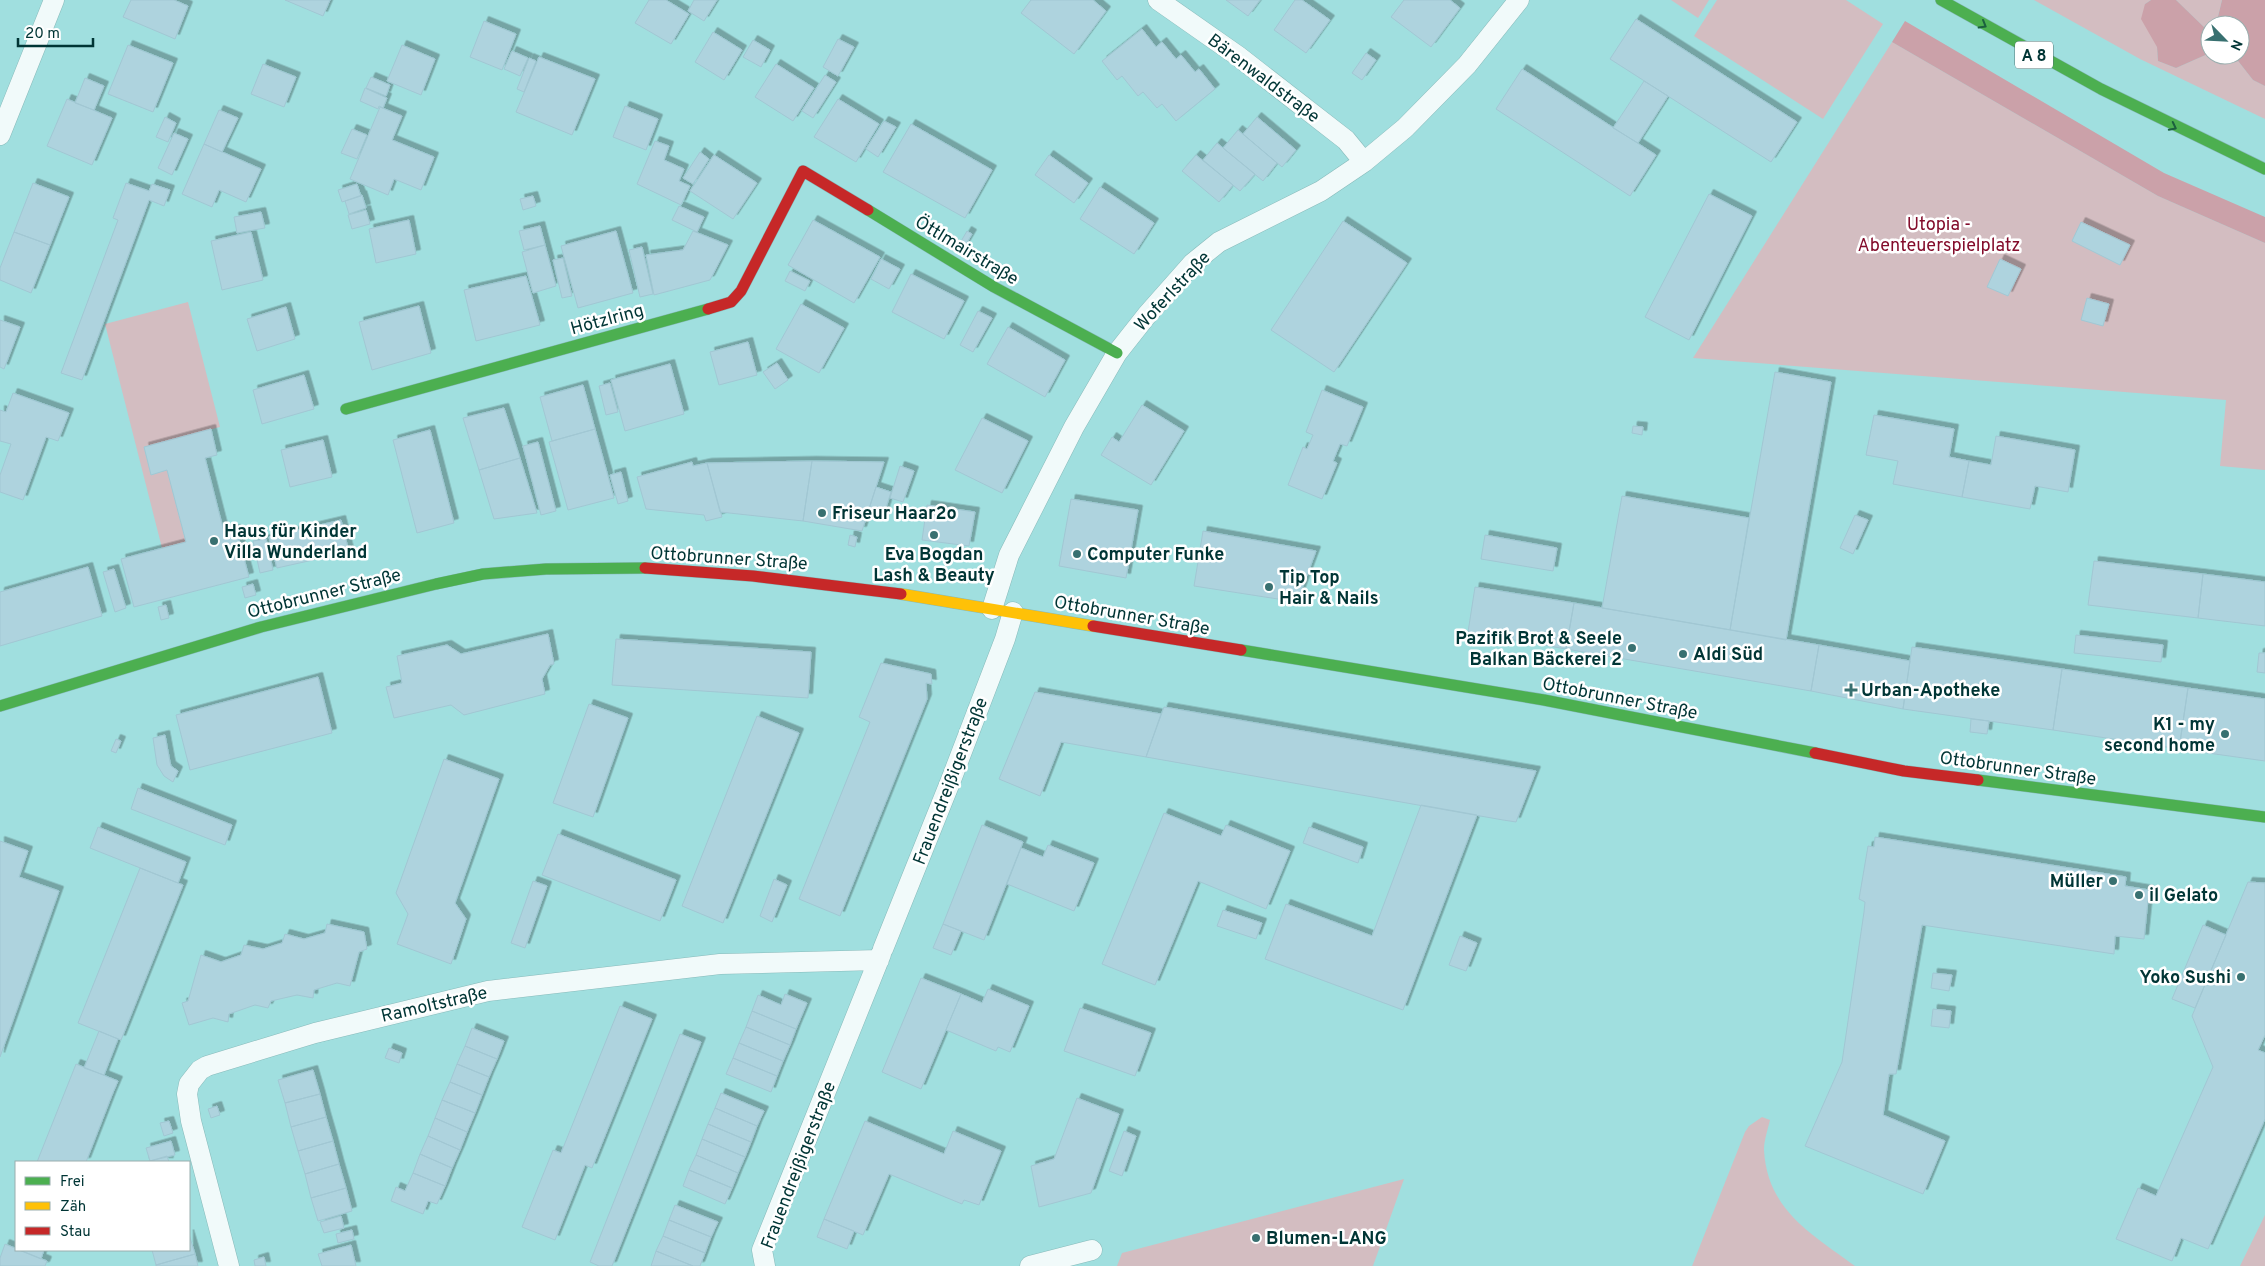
<svg xmlns="http://www.w3.org/2000/svg" width="2265" height="1266" font-family="Overpass,sans-serif">
<defs>
<filter id="shadow"><feDropShadow dx="4.5" dy="-4.5" stdDeviation="0" flood-color="#0004"/></filter>
</defs>
<rect width="100%" height="100%" fill="#a0dfdf"/>
<path fill="#d3bdc1" d="M1671,0H1709L1698,18Z
M1717,0H1846L1883,24L1823,119L1694,36Z
M2034,0H2151L2145,4L2157,47L2158,61L2176,68L2210,53V55L2235,57L2253,80L2265,86V119L2140,59Z
M2176,0H2222L2216,25H2210V29H2206Z
M1892,42L2158,196L2265,243V470L2220,466L2226,400L1693,358Z
M188,302L220,427L144,447L151,475L167,470L186,542L162,548L105,324Z
M1762,1117L1770,1120C1768,1129 1764,1140 1764,1150C1767,1210 1812,1234 1855,1266H1692L1745,1132L1749,1126Z
M1404,1179L1373,1266H1117L1122,1253Z
M2265,1215V1266H2240Z"/>
<path fill="#cba1a9" d="M2151,0H2176L2206,29H2210V53L2176,68L2158,61L2157,47L2141,19L2145,4Z
M2222,0H2265V86L2253,80L2235,57L2227,55H2240V25H2216Z
M1905,21L2164,173L2265,217V243L2158,196L1892,42Z"/>
<path fill="#aed3de" stroke="#a1c7d3" filter="url(#shadow)" d="M131,0H174L188,6L175,39L123,17Z
M285,0H330L323,16Z
M649,0H666L689,14L671,44L635,23Z
M694,0H717L704,21L688,11Z
M1031,0H1093L1106,11L1074,54L1021,13Z
M1226,0H1260L1248,16Z
M1295,0H1302L1330,20L1306,53L1274,30Z
M1404,0H1450L1460,8L1431,47L1391,17Z
M1636,19L1797,122L1771,162L1610,59Z
M484,21L516,34L502,70L470,57Z
M1142,29L1156,47L1162,42L1176,59L1181,55L1195,72L1199,69L1215,89L1176,121L1162,104L1157,108L1143,92L1138,96L1122,76L1117,80L1102,61Z
M713,32L742,50L724,80L695,62Z
M838,39L854,47L838,76L823,67Z
M753,40L770,50L761,67L743,57Z
M128,45L173,63L153,112L108,94Z
M402,45L435,59L421,95L387,81Z
M512,51L528,58L520,76L504,69Z
M1366,53L1376,60L1362,80L1352,73Z
M539,57L595,79L572,135L516,112Z
M529,58L536,61L524,92L517,89Z
M263,64L296,77L284,107L251,94Z
M776,64L814,88L793,121L755,97Z
M1522,69L1656,155L1630,196L1496,109Z
M825,75L836,82L813,118L802,111Z
M371,77L390,85L386,96L366,88Z
M85,78L104,86L94,110L75,103Z
M1644,81L1668,96L1638,143L1613,128Z
M365,88L387,98L383,108L379,106L378,109L360,101Z
M67,99L112,118L92,165L47,146Z
M838,99L879,124L856,162L814,137Z
M625,106L658,119L646,150L613,137Z
M380,107L402,116L392,140L434,157L421,190L394,179L388,195L350,179Z
M219,110L238,118L222,152L204,144Z
M165,117L176,123L168,142L156,137Z
M1257,117L1296,150L1282,167L1243,134Z
M884,121L896,127L878,157L866,149Z
M911,124L992,170L965,218L883,172Z
M352,129L367,135L357,159L341,153Z
M1238,130L1277,163L1263,181L1223,148Z
M174,133L188,139L172,175L158,168Z
M655,141L669,146L664,160L684,169L679,181L690,186L681,205L637,184Z
M1217,143L1255,174L1240,191L1203,160Z
M204,144L261,169L246,202L219,190L212,207L182,194Z
M700,152L709,159L693,184L683,178Z
M714,155L757,183L733,219L690,191Z
M1049,155L1088,183L1074,203L1035,175Z
M1196,155L1233,185L1219,202L1182,171Z
M33,183L69,197L50,245L14,232Z
M126,183L149,191L152,184L170,190L164,206L149,200L82,380L61,373L118,220L113,218Z
M357,184L361,196L342,202L338,190Z
M1100,187L1154,223L1134,254L1080,219Z
M1709,194L1752,216L1689,340L1645,317Z
M362,195L366,208L349,214L345,201Z
M533,196L536,206L523,210L520,199Z
M679,206L704,217L697,232L672,220Z
M366,210L370,224L352,229L348,215Z
M261,212L265,228L237,233L234,217Z
M409,220L416,254L376,263L369,229Z
M813,220L880,257L854,303L788,265Z
M1343,221L1407,263L1334,372L1271,330Z
M2081,222L2130,245L2120,265L2072,241Z
M540,226L545,245L524,250L519,231Z
M616,231L633,293L578,308L561,246Z
M693,231L728,245L710,280L654,295L646,255L683,250Z
M967,231L972,234L965,246L960,243Z
M14,232L50,245L31,293L0,280V268Z
M251,232L263,280L222,290L211,241Z
M545,245L556,286L533,293L522,252Z
M642,247L653,294L640,297L629,250Z
M563,258L572,296L562,298L553,260Z
M881,259L900,269L889,289L871,279Z
M2000,259L2021,269L2008,296L1987,287Z
M790,271L810,281L805,291L785,281Z
M911,274L964,301L944,339L892,312Z
M526,276L540,325L476,341L464,290Z
M2087,298L2109,304L2103,326L2081,320Z
M801,304L844,328L819,373L776,349Z
M419,306L431,353L372,370L359,322Z
M286,307L295,339L257,351L247,319Z
M978,311L992,318L973,352L960,345Z
M0,320L20,327L4,369L0,367Z
M1008,327L1065,360L1045,397L987,364Z
M748,342L757,375L719,385L710,352Z
M777,363L788,380L775,389L763,372Z
M670,364L684,414L625,431L611,380Z
M1775,372L1831,382L1786,640L1730,630Z
M304,375L314,409L262,424L253,390Z
M610,383L618,412L606,415L599,386Z
M583,385L595,429L552,441L540,397Z
M1322,390L1363,407L1347,446L1340,444L1333,461L1337,463L1322,499L1288,485L1303,447L1307,449L1313,435L1306,432Z
M13,393L69,413L58,441L46,437L23,500L0,492V475L11,444L0,441V410L6,412Z
M1142,405L1184,431L1151,485L1101,455L1112,437L1119,442Z
M504,408L520,458L479,470L463,418Z
M1874,415L1954,429L1949,457L1969,461L1962,497L1893,484L1898,461L1866,455Z
M982,418L1028,441L1002,493L955,470Z
M1633,426L1643,427L1642,435L1632,433Z
M211,429L217,455L205,458L224,532L236,529L249,577L134,607L121,559L186,542L167,470L151,475L144,447Z
M595,429L614,498L568,510L549,442Z
M430,430L454,523L417,533L393,440Z
M1996,436L2075,450L2068,492L2035,486L2030,509L1962,497L1969,461L1991,465Z
M323,440L332,477L290,487L281,450Z
M538,442L556,511L541,515L523,446Z
M520,458L537,513L494,519L479,470Z
M812,461L884,462L862,531L803,521Z
M812,461L803,521L720,512L707,463Z
M692,462L693,466L707,463L722,517L706,521L704,515L646,509L637,477Z
M900,466L914,471L903,502L890,498Z
M621,472L628,501L618,504L610,475Z
M876,487L891,492L884,514L869,509Z
M1622,496L1749,518L1730,630L1602,608Z
M1071,499L1138,510L1126,578L1059,566Z
M927,505L975,512L969,546L922,540Z
M1855,515L1868,520L1853,554L1840,548Z
M341,520L349,552L277,568L269,537Z
M1203,531L1316,551L1297,602L1194,586Z
M850,535L857,537L855,547L848,545Z
M1485,535L1557,548L1553,571L1481,559Z
M266,539L273,570L260,573L253,541Z
M2094,561L2203,574L2198,618L2088,605Z
M88,567L102,616L0,646V592Z
M114,569L126,608L115,612L103,572Z
M2203,574L2265,582V626L2198,618Z
M253,584L256,595L245,598L242,587Z
M1475,587L1574,603L1566,649L1468,632Z
M1574,603L1819,645L1811,691L1566,649Z
M166,605L169,618L161,620L158,607Z
M548,634L554,664L550,665L542,679L545,694L464,715L451,705L394,718L386,687L402,683L397,656L447,645L461,654Z
M2076,635L2163,645L2161,662L2074,653Z
M616,639L811,652L808,698L612,685Z
M1819,645L1910,661L1903,709L1811,691Z
M1912,647L2062,669L2053,730L1903,709Z
M2259,653H2265V673L2257,672Z
M881,663L931,674L932,684L926,683L927,699L840,916L799,899L870,722L859,717Z
M2062,669L2188,688L2179,749L2053,730Z
M318,677L332,733L190,770L176,715Z
M2188,688L2265,699V761L2179,749Z
M1035,692L1161,714L1146,757L1061,742L1040,796L999,779Z
M589,704L628,718L593,817L553,803Z
M1164,707L1331,736L1536,771L1516,822L1503,820L1146,757Z
M757,716L799,733L723,923L682,906Z
M1971,719L1989,721L1987,734L1970,732Z
M165,735L170,762L171,766L178,771L173,782L164,776L157,765L153,738Z
M116,739L121,741L116,753L111,751Z
M444,759L499,779L455,903L466,919L451,964L397,944L408,914L396,893Z
M138,788L232,825L225,845L131,809Z
M1421,805L1477,815L1403,1010L1265,959L1286,904L1372,936Z
M1164,813L1221,836L1226,825L1290,851L1266,909L1198,881L1155,985L1102,964Z
M982,825L1023,842L984,940L943,924Z
M98,827L186,862L178,883L90,848Z
M1309,827L1363,847L1358,863L1303,843Z
M558,834L676,880L660,921L542,875Z
M1875,837L2126,877L2125,886L2149,890L2144,939L2115,936L2114,954L1922,925L1896,1074H1889L1883,1115L1945,1141L1923,1194L1805,1146L1842,1062L1864,912L1865,902L1859,899L1868,846L1874,847Z
M0,841L28,851L19,877L59,891L0,1057Z
M1048,845L1094,863L1074,911L1007,884L1021,848L1043,857Z
M140,868L183,885L121,1040L78,1023Z
M774,879L787,885L772,922L760,916Z
M533,881L547,886L525,948L511,943Z
M2248,882L2265,883V1035L2258,1050L2265,1053V1119L2208,1249L2181,1238L2172,1261L2116,1239L2138,1188L2156,1196L2213,1067L2192,1016Z
M1223,910L1262,923L1256,939L1217,926Z
M327,924L364,932L367,949L359,952L350,986L337,983L314,990L313,998L297,995L271,1001L268,1008L255,1005L229,1014L228,1022L213,1018L189,1025L182,1003L188,1001L201,955L221,962L241,955L244,945L263,949L282,943L285,934L304,939L325,933Z
M943,924L961,931L951,955L933,948Z
M2203,925L2226,935L2195,1008L2172,999Z
M1460,936L1477,943L1466,971L1449,965Z
M1933,973L1952,975L1949,991L1931,988Z
M921,978L961,994L921,1089L882,1072Z
M988,989L1029,1006L1010,1052L998,1047L996,1051L946,1030L961,994L982,1003Z
M785,994L807,1003L796,1029L752,1011L758,995L781,1005Z
M620,1006L652,1019L592,1168L585,1165L555,1240L522,1227L553,1150L561,1153Z
M1080,1008L1151,1033L1135,1076L1064,1051Z
M1933,1009L1951,1011L1949,1028L1931,1026Z
M752,1011L796,1029L790,1045L746,1027Z
M746,1027L790,1045L783,1061L739,1043Z
M472,1028L504,1041L497,1059L465,1046Z
M99,1031L118,1039L104,1075L84,1068Z
M680,1034L701,1042L612,1266H599L590,1262Z
M739,1043L783,1061L777,1076L733,1058Z
M465,1046L497,1059L489,1077L457,1064Z
M389,1048L402,1053L399,1063L385,1058Z
M733,1058L777,1076L771,1092L726,1074Z
M76,1064L118,1081L112,1095L86,1162H37Z
M457,1064L489,1077L482,1095L450,1082Z
M313,1070L320,1094L285,1103L278,1080Z
M450,1082L482,1095L475,1113L442,1100Z
M721,1093L764,1111L757,1126L715,1108Z
M320,1094L326,1117L291,1127L285,1103Z
M1077,1098L1119,1114L1091,1193L1039,1207L1031,1166L1054,1159Z
M442,1100L475,1113L467,1132L435,1118Z
M217,1106L220,1115L211,1118L208,1109Z
M715,1108L757,1126L751,1142L708,1124Z
M326,1117L333,1141L298,1151L291,1127Z
M435,1118L467,1132L460,1150L428,1136Z
M169,1121L173,1133L164,1136L160,1123Z
M865,1121L944,1154L953,1131L1001,1151L979,1205L964,1200L962,1204L889,1174L863,1235L824,1219Z
M708,1124L751,1142L745,1157L702,1139Z
M1124,1131L1136,1136L1122,1176L1109,1171Z
M428,1136L460,1150L452,1168L420,1154Z
M702,1139L745,1157L738,1173L696,1155Z
M171,1141L175,1155L150,1161L146,1148Z
M333,1141L339,1164L305,1174L298,1151Z
M420,1154L452,1168L445,1186L413,1173Z
M696,1155L738,1173L732,1188L689,1170Z
M167,1156L169,1162H144L150,1161Z
M339,1164L346,1188L311,1198L305,1174Z
M689,1170L732,1188L725,1204L683,1186Z
M413,1173L445,1186L437,1204L428,1201L423,1214L391,1201L396,1187L405,1191Z
M346,1188L352,1211L318,1221L311,1198Z
M675,1205L718,1222L711,1237L669,1220Z
M341,1216L344,1228L324,1233L320,1222Z
M824,1219L854,1231L847,1249L817,1237Z
M669,1220L711,1237L705,1253L663,1236Z
M352,1230L354,1239L338,1243L336,1234Z
M189,1234L195,1254L156,1265L152,1250H189Z
M663,1236L705,1253L700,1266H693L656,1251Z
M5,1244L47,1261L45,1266H0V1258Z
M351,1245L356,1266H322L318,1254Z
M19,1250H44L41,1259Z
M656,1251L693,1266H651Z
M195,1254L198,1266H156V1265Z
M264,1257L266,1266H255L254,1260Z"/>
<g fill="none" stroke-linecap="round" stroke-linejoin="round">
<g stroke="#87baba" stroke-width="21">
<path id="street" d="M1158,0L1238,56L1346,140L1364,162
M0,135L54,0
M992,609L1009,555L1074,427L1117,353L1147,315L1193,263L1219,242L1321,191L1364,162L1405,128L1467,65L1519,0
M883,949L951,780L1005,639L1013,612
M229,1266L191,1121L187,1094L189,1084L200,1070L207,1066L315,1033L488,991L720,964L879,960
M765,1266L762,1250L881,954
M1030,1266L1092,1250"/>
</g>
<g stroke="#87baba" stroke-width="12">
<path id="fast" d="M1941,0L2101,89L2265,169
M868,210L994,287L1117,353
M346,409L708,309
M1241,650L1544,700L1815,753
M0,706L261,627L436,584L483,574L546,569L645,568
M1978,780L2265,817"/>
</g>
<g stroke="#87baba" stroke-width="12">
<path id="slow" d="M901,594L1093,626"/>
</g>
<g stroke="#87baba" stroke-width="12">
<path id="jam" d="M708,309L731,302L741,291L803,171L868,210
M645,568L753,576L901,594
M1093,626L1241,650
M1815,753L1904,771L1978,780"/>
</g>
<use href="#street" stroke="#f1fafa" stroke-width="20"/>
<use href="#fast" stroke="#4caf50" stroke-width="11"/>
<use href="#slow" stroke="#ffc107" stroke-width="11"/>
<use href="#jam" stroke="#c62828" stroke-width="11"/>
</g>
<defs><path id="oneway-chevron" d="M-2-3.5L2.5 0L-2 3.5" fill="none" stroke-width="1.6" stroke-linecap="round" stroke-linejoin="round" transform="scale(1.25)"/></defs>
<g stroke="#1b603e">
<use href="#oneway-chevron" transform="translate(1983 25) rotate(30)"/>
<use href="#oneway-chevron" transform="translate(2173 127) rotate(27)"/>
</g>
<g fill="#387070" stroke="#fff" stroke-width="2">
<circle cx="822" cy="513" r="5"/>
<circle cx="934" cy="535" r="5"/>
<circle cx="214" cy="541" r="5"/>
<circle cx="1077" cy="554" r="5"/>
<circle cx="1269" cy="587" r="5"/>
<circle cx="1632" cy="648" r="5"/>
<circle cx="1683" cy="654" r="5"/>
<path d="M1848.5 682.5h5v5h5v5h-5v5h-5v-5h-5v-5h5z"/>
<circle cx="2225" cy="734" r="5"/>
<circle cx="2113" cy="881" r="5"/>
<circle cx="2139" cy="895" r="5"/>
<circle cx="2241" cy="977" r="5"/>
<circle cx="1256" cy="1238" r="5"/>
</g>
<g text-anchor="middle" stroke-width="5" stroke-linejoin="round" paint-order="stroke">
<rect fill="#fff" stroke="#4c7272" stroke-width="1" x="2015" y="41.5" width="38" height="27" rx="4"/>
<g font-size="16" font-weight="bold" fill="#003535">
<text x="2034" y="61">A 8</text>
</g>
<g font-size="18" fill="#003535" stroke="#fff">
<text transform="translate(1264 78) rotate(37)" y="6">Bärenwaldstraße</text>
<text transform="translate(967 250) rotate(31)" y="6">Öttlmairstraße</text>
<text transform="translate(1172 291) rotate(-47)" y="6">Woferlstraße</text>
<text transform="translate(607 319) rotate(-15)" y="6">Hötzlring</text>
<text transform="translate(729 558) rotate(4)" y="6">Ottobrunner Straße</text>
<text transform="translate(324 593) rotate(-14)" y="6">Ottobrunner Straße</text>
<text transform="translate(1132 615) rotate(10)" y="6">Ottobrunner Straße</text>
<text transform="translate(1620 698) rotate(11)" y="6">Ottobrunner Straße</text>
<text transform="translate(2018 768) rotate(8)" y="6">Ottobrunner Straße</text>
<text transform="translate(950 781) rotate(-69)" y="6">Frauendreißigerstraße</text>
<text transform="translate(434 1004) rotate(-13)" y="6">Ramoltstraße</text>
<text transform="translate(798 1165) rotate(-69)" y="6">Frauendreißigerstraße</text>
</g>
<g font-size="18" fill="#830c2b" stroke="#fff">
<text x="1939" y="230">Utopia -<tspan x="1939" dy="21">Abenteuerspielplatz</tspan></text>
</g>
<g font-size="18" font-weight="bold" fill="#003535" stroke="#fff" text-anchor="start">
<text x="832" y="519">Friseur Haar2o</text>
<text x="224" y="537">Haus für Kinder<tspan x="224" dy="21">Villa Wunderland</tspan></text>
<text x="934" y="560" text-anchor="middle">Eva Bogdan<tspan x="934" dy="21">Lash &amp; Beauty</tspan></text>
<text x="1087" y="560">Computer Funke</text>
<text x="1279" y="583">Tip Top<tspan x="1279" dy="21">Hair &amp; Nails</tspan></text>
<text x="1622" y="644" text-anchor="end">Pazifik Brot &amp; Seele<tspan x="1622" dy="21">Balkan Bäckerei 2</tspan></text>
<text x="1693" y="660">Aldi Süd</text>
<text x="1861" y="696">Urban-Apotheke</text>
<text x="2215" y="730" text-anchor="end">K1 - my<tspan x="2215" dy="21">second home</tspan></text>
<text x="2103" y="887" text-anchor="end">Müller</text>
<text x="2149" y="901">il Gelato</text>
<text x="2231" y="983" text-anchor="end">Yoko Sushi</text>
<text x="1266" y="1244">Blumen-LANG</text>
</g>
</g>
<rect x="15" y="1161" width="175" height="90" fill="#ffffff" stroke="#99aeae"/>
<rect x="25" y="1177" width="25" height="8" fill="#4caf50" stroke="#99aeae"/>
<text x="60" y="1186" font-size="15" fill="#003535">Frei</text>
<rect x="25" y="1202" width="25" height="8" fill="#ffc107" stroke="#99aeae"/>
<text x="60" y="1211" font-size="15" fill="#003535">Zäh</text>
<rect x="25" y="1227" width="25" height="8" fill="#c62828" stroke="#99aeae"/>
<text x="60" y="1236" font-size="15" fill="#003535">Stau</text>
<g transform="translate(2225 40) rotate(114)"><circle r="24" fill="#ffffff" stroke="#99aeae"/>
<path d="M0-4L9 19L0 12L-9 19Z" fill="#387070"/>
<text y="-8" font-size="14" font-weight="bold" text-anchor="middle" fill="#003535">N</text>
</g>
<path d="M18 38v8h75v-8" fill="none" stroke="#003535" stroke-width="2.5"/>
<text x="25" y="38" font-size="15" fill="#003535" stroke="#ffffff" stroke-width="4" paint-order="stroke">20 m</text>
</svg>
